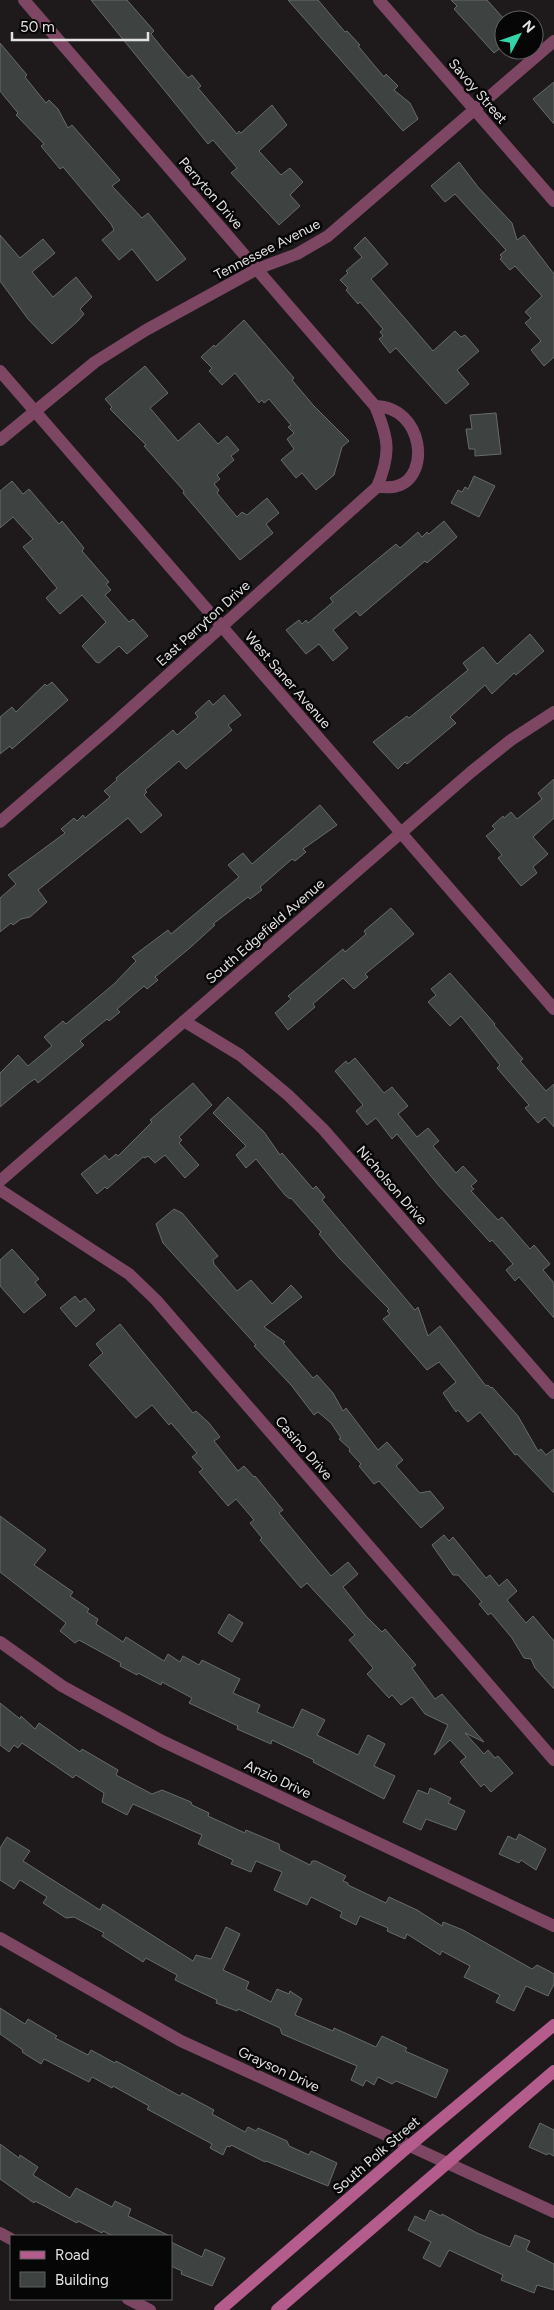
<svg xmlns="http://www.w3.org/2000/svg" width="554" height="2310" font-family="Figtree,sans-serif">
<rect width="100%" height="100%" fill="#1e1a1c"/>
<path fill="#3e4341" stroke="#666b69" d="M91,0H127L154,31L151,34L163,49L188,78L192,75L201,86L198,88L237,134L239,131L241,133L272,105L287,125L259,151L281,175L290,168L303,182L290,195L300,206L279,225L231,173L237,168L213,140L208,144Z
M288,0H318L345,32L347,31L360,45L358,46L384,77L386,74L398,86L394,90L410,103L418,119L403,131Z
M451,0H487L504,19V45L494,53L454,9L457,6Z
M0,43L27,75L25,77L46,103L49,100L58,109L68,128L72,125L120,180L112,186L142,218L148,213L186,259L157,281L132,249L119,260L102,240L114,230L111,224L63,167L60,169L41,146L44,144L16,115L18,113L0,91Z
M554,82V124L533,99Z
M459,162L478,187L512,223L517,240L524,235L554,274V357L544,366L531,350L541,341L525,323L531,318L525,312L542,296L515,266L510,270L500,259L502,257L500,255L506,250L455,194L445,202L431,186Z
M0,235L20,258L43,239L55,253L32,272L53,297L76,277L92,297L80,309L84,314L78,321L52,344L28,319L0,281Z
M365,237L388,264L371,279L433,351L455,331L461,337L465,335L479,351L457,370L469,384L446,404L396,348L390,353L379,339L383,336L380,332L383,329L360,302L358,304L346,290L348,288L340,280L348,273L346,271L362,257L354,248Z
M244,320L294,378L292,380L313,405L349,441L342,447L334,475L316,490L302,473L296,478L281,460L294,449L287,439L294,433L288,427L291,425L269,399L264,403L262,400L259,403L235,373L222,385L209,371L212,368L201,357L214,345L215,347Z
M145,366L168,393L150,408L178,441L199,423L218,444L227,436L239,450L231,456L234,460L217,475L220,479L214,484L219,490L217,493L237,517L242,512L247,515L267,498L279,513L266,524L273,533L240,560L183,493L184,491L144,446L146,445L110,409L112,407L105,399Z
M496,413L501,454L475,456V449H469L466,429H472L470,415Z
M474,476L495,486L479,517L451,503L458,490L462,492L465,487L468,489Z
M12,481L23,494L29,489L59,524L62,521L84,548L82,551L109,582L106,584L111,590L105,595L129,622L133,619L148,636L127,654L119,646L99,663L96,662L82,646L106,622L82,595L60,614L46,598L57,588L23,547L33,539L13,517L0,528V491Z
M444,521L457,537L427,563L425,561L360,616L356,611L333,630L348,648L333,661L319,644L306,654L286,630L299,620L302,624L306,620L308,623L333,602L330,598L396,544L400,548L418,532L422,537L427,532L429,534Z
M530,634L544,651L516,675L514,673L492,694L485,685L450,717L456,723L407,764L405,762L398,769L373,742L407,716L409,718L468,670L463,663L483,647L497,664Z
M52,682L68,700L12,749L10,746L0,754V717L12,707L16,712L45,684L47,686Z
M224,695L241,715L228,725L232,730L186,769L179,761L145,790L147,792L144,795L162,815L141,833L128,818L38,890L47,902L30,917L21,919L13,925L11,923L0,932V898L16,884L8,875L65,833L61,829L74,818L77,821L83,815L85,818L110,797L104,791L117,780L116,778L173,730L177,735L198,717L195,713L209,700L213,705Z
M554,779V818L533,837L548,854L533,867L537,873L521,886L498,858L502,855L486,836L495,829L492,826L503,816L504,818L511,812L517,819L542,799L538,793Z
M320,805L337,825L303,849L306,852L295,861L292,859L260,887L262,890L250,899L248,897L213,924L215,925L192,946L155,977L158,980L147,989L144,986L117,1009L120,1012L109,1021L107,1019L80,1041L84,1045L38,1083L35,1079L30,1082L0,1107V1073L18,1055L28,1066L52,1046L44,1037L63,1021L66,1024L114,984L136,961L132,957L168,930L171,934L239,877L228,865L243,853L252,864Z
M391,908L414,934L365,974L368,977L354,989L343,978L313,1004L315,1007L288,1030L275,1013L291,999L288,996L343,949L345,952L366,934L364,931Z
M450,973L495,1024L494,1025L523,1059L520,1061L546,1091L554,1084V1127L545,1117L538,1123L525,1108L529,1105L497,1068L500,1065L461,1016L450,1026L428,1002L436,995L431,989Z
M355,1058L384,1093L392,1087L408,1106L398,1114L417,1137L428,1128L439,1141L433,1146L456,1173L463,1166L477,1181L471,1186L474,1189L471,1191L498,1220L502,1217L530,1249L534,1245L550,1264L543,1270L554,1283V1318L519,1277L515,1281L506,1270L513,1264L492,1240L490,1242L439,1186L397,1134L392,1139L376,1118L367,1125L356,1111L363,1105L335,1071L346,1061L348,1064Z
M193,1083L212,1105L179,1137L182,1140L179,1143L199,1165L185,1178L165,1155L155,1163L148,1156L145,1158L143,1157L107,1189L105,1187L97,1194L81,1174L105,1155L109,1160L116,1154L118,1156L152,1122L150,1120Z
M228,1097L264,1132L280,1155L282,1153L313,1189L316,1186L325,1197L322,1200L415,1310L418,1307L428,1336L440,1326L486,1386L488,1385L491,1388L492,1387L518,1416L538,1451L541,1449L546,1455L554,1449V1493L517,1454L515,1455L480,1412L468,1422L458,1410L456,1412L443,1393L456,1382L439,1362L427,1370L383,1319L390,1314L387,1311L389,1309L339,1258L319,1234L321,1232L291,1198L290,1199L285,1195L256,1159L246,1168L236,1155L246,1146L213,1113Z
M174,1209L182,1213L218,1256L213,1260L214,1264L237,1291L251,1280L272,1304L291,1285L302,1297L264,1327L285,1342L283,1343L313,1378L317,1375L333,1393L343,1411L346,1408L378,1450L387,1442L403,1460L396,1466L420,1493L430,1491L444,1508L421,1528L379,1481L374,1484L359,1466L361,1464L349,1451L350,1449L339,1439L341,1438L331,1423L318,1412L314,1415L291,1385L254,1346L256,1345L163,1243L156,1224Z
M12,1249L39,1279L35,1282L46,1295L24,1313L0,1286V1260Z
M75,1296L80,1302L85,1298L95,1310L76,1327L60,1308Z
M120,1324L193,1413L196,1411L209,1423L220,1437L214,1441L238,1471L244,1466L254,1477L255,1476L283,1510L279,1513L331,1576L348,1562L358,1574L343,1587L366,1616L382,1632L385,1629L416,1665L412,1668L435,1699L442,1694L484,1742L465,1733L484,1754L488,1750L495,1758L498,1756L513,1773L491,1792L484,1784L481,1787L460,1762L466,1757L450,1740L434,1755L448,1725L425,1714L412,1697L401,1705L392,1695L389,1698L367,1674L373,1668L349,1640L355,1635L307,1583L301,1588L260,1540L262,1538L250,1523L254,1520L236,1499L228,1506L199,1472L203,1469L192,1457L197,1453L171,1423L169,1425L152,1405L136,1418L89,1365L103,1353L96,1344Z
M0,1516L46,1550L34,1565L73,1592L70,1596L89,1609L87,1612L98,1619L96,1624L123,1642L126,1637L164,1661L168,1654L180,1662L183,1656L199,1665L202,1660L240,1679L233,1693L260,1705L257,1712L293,1728L302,1709L325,1720L317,1735L358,1755L368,1735L385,1744L374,1766L395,1776L384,1799L313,1762L314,1760L272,1740L271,1744L237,1729L238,1726L189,1703L192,1698L162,1682L161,1685L138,1673L137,1675L120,1666L121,1663L79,1640L75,1643L60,1631L66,1623L0,1572Z
M444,1535L449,1541L453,1537L486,1578L490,1575L499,1586L507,1579L517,1591L507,1600L526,1623L533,1616L554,1641V1689L535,1668L531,1659L524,1658L512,1638L491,1613L488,1615L479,1604L482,1602L458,1575H453L432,1545Z
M229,1614L243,1623L232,1642L218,1633Z
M0,1703L20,1719L21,1716L35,1729L39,1723L80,1752L82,1749L118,1770L116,1775L152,1794L162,1790L191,1802L192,1805L209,1813L208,1816L245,1833L246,1830L279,1844L280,1850L310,1865L312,1861H316L346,1876L343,1881L348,1883V1885L386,1903L389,1897L417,1910L442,1926L443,1922L463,1930L532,1969L537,1965L549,1971L554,1974V1984L548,1996L526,1986L514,2011L496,2002L500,1995L464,1977L470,1966L442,1951L440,1955L407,1934L405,1939L387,1931L388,1928L360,1916L356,1925L340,1917L342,1912L311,1897L307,1905L274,1890L282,1872L256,1861L251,1872L231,1864L233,1860L198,1844L202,1835L133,1804L127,1815L102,1802L104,1793L76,1775L73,1778L22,1743L18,1748L14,1745L9,1752L0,1745Z
M430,1788L451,1798L448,1803L465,1811L456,1830L426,1819L421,1830L403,1822L418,1790L428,1794Z
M519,1834L546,1849L536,1870L521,1860L519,1863L499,1854L508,1836L516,1840Z
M7,1837L30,1851L23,1861L100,1910L103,1904L193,1961L196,1955L211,1959L226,1927L240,1934L223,1970L249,1982L246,1989L271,2002L277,1989L289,1994L290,1991L302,1999L295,2015L333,2031L334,2028L376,2047L382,2036L407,2048L405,2051L448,2070L436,2098L396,2081L392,2084L378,2077L374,2085L366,2080L363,2086L351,2080L357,2066L282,2034L280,2028L238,2009L237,2011L216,2003L217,2000L175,1980L177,1975L146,1958L143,1962L102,1936L104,1933L74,1917L66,1918L43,1903L47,1897L20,1880L14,1889L0,1880V1848Z
M0,2008L25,2024L28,2019L57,2036L55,2038L88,2055L91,2050L115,2063L116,2061L180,2096L182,2093L214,2110L212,2114L245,2132L248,2127L256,2131L258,2128L287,2141L289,2146L309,2155L311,2151L337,2163L328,2186L266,2161L265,2162L231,2145L230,2147L227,2146L223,2155L210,2148L212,2144L147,2109L149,2106L113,2086L112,2088L92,2077L89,2082L44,2059L41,2064L22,2052L23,2050L0,2034Z
M540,2123L554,2130V2156L548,2153L547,2155L529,2147Z
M0,2144L19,2158L20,2155L38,2167L33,2175L70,2198L76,2188L112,2207L115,2201L131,2209L128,2216L170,2236H113L103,2231L102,2233L78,2221L77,2223L35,2201L34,2203L0,2179Z
M430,2210L441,2216L442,2214L477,2233L510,2247L515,2235L530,2241L526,2250L554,2264V2290L537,2285L534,2293L501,2280L503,2275L449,2250L440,2267L423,2258L431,2242L408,2230L415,2216L425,2221Z
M171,2242L202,2257L205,2249L225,2258L212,2286L181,2274L182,2271L171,2266Z"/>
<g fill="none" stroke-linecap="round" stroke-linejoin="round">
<path stroke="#7d4663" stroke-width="12" d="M24,0L375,406C389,439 391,454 377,487
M379,0L554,201
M0,440L95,362L146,330L257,269L297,254L328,236L554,41
M0,822L111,726L377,487C383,487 391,488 397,486C431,477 424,407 375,406
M184,1021L240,1055L288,1095L323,1129L554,1393
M0,1190L129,1274L156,1300L554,1760
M0,1642L62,1686L162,1741L554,1926
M0,1938L181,2041L554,2212
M0,2233L11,2239
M128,2299L150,2310"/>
<path stroke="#7d4663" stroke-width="12" d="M0,371L554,1009
M0,1181L471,772L511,740L554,712"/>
<path stroke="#b45c8c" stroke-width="12" d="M220,2310L408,2147L554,2025
M277,2310L554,2071"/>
</g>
<g text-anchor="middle" stroke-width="5" stroke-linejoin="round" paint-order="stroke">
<g font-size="14" fill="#e3e1e2" stroke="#070607">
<text transform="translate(478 91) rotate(49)" y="5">Savoy Street</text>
<text transform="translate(211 193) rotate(49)" y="5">Perryton Drive</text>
<text transform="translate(267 249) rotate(-27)" y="5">Tennessee Avenue</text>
<text transform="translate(203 623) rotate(-42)" y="5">East Perryton Drive</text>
<text transform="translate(288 680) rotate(49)" y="5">West Saner Avenue</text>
<text transform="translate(265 931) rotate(-41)" y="5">South Edgefield Avenue</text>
<text transform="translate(392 1185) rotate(49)" y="5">Nicholson Drive</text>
<text transform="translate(304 1448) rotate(49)" y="5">Casino Drive</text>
<text transform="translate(278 1779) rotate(25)" y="5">Anzio Drive</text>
<text transform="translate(279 2069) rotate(25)" y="5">Grayson Drive</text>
<text transform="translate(376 2155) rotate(-41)" y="5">South Polk Street</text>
</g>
</g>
<rect x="10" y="2235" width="162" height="65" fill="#070607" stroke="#5f5e5f"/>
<rect x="20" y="2251" width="25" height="8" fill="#b45c8c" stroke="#5f5e5f"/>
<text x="55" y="2260" font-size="15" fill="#e3e1e2">Road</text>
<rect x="20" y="2272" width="25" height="15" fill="#3e4341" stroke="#5f5e5f"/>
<text x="55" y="2285" font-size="15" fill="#e3e1e2">Building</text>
<g transform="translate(519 35) rotate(49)"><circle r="24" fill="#070607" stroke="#5f5e5f"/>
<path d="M0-4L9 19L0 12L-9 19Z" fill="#34d4a8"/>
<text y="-8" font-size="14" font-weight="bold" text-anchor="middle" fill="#e3e1e2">N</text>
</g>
<path d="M12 32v8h136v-8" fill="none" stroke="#e3e1e2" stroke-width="2.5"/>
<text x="20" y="32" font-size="15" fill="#e3e1e2" stroke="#070607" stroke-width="4" paint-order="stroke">50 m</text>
</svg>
